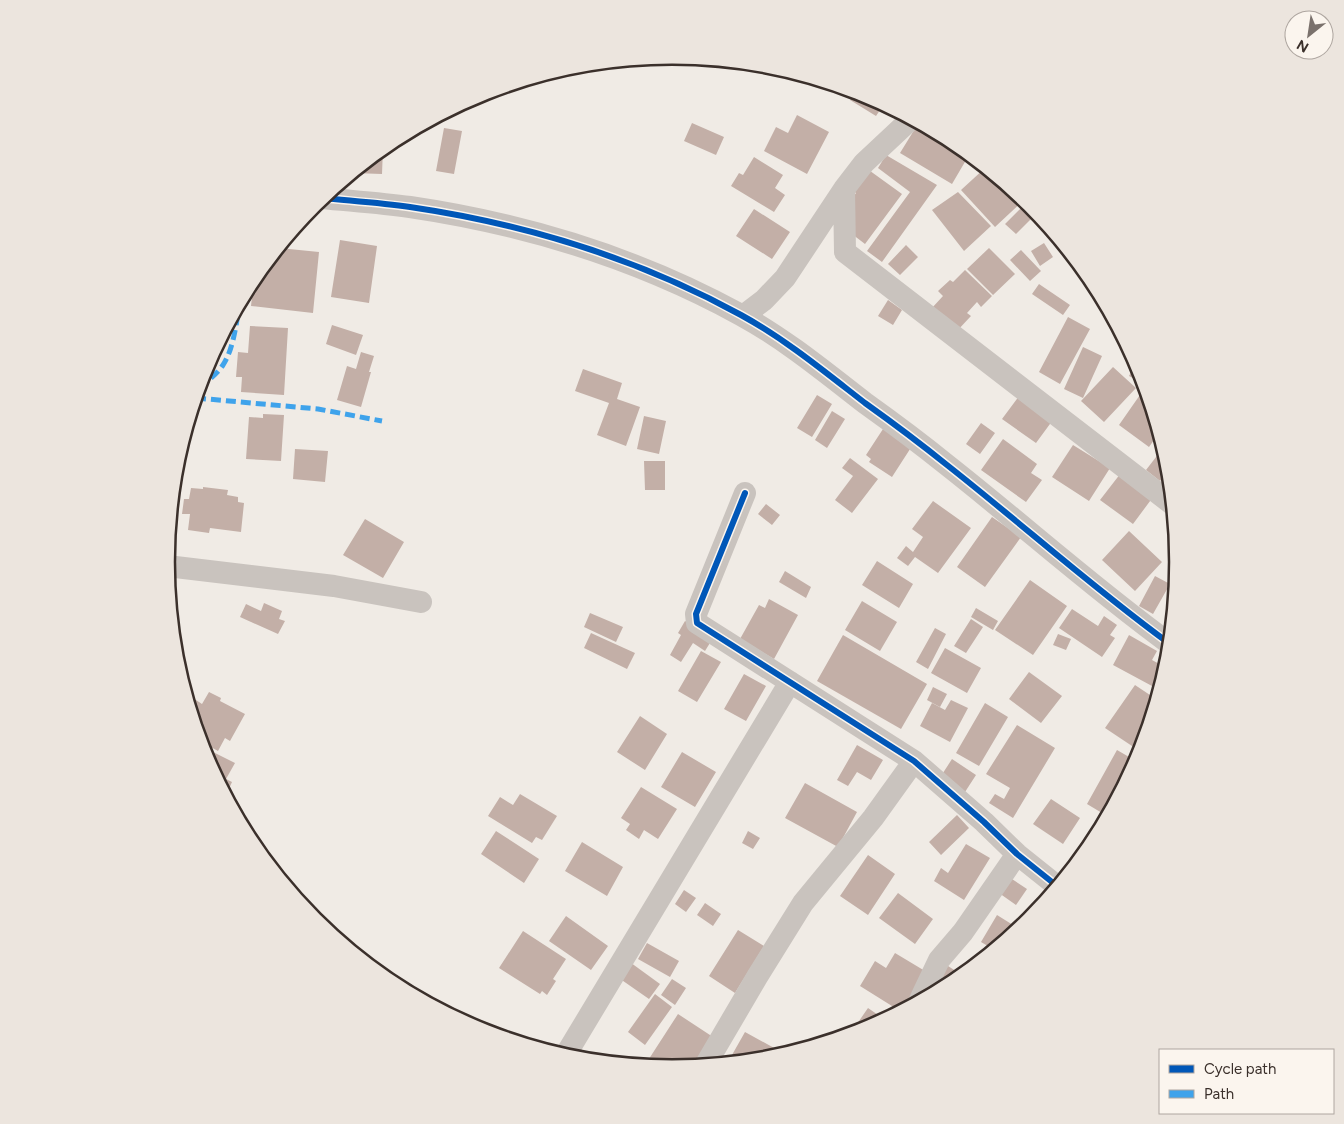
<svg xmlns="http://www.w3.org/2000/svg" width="1344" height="1124" font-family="Figtree,sans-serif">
<rect width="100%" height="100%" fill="#f0ebe5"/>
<path fill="#c3afa7" d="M672,56L700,59V62L649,61V58Z
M856,92L866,95L884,104L876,116L850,100Z
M797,115L829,132L807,174L764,151L776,127L788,133Z
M692,123L724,137L716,155L684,141Z
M916,127L923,132L926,127L953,142L969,155L952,184L900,153Z
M444,128L462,131L454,174L436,171Z
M383,148L382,174L353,173Z
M886,155L937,185L882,262L867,251L910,192L878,168Z
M754,157L783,175L775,188L785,195L774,212L731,186L739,173L743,175Z
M866,168L902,194L865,244L835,221L856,193L850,189Z
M985,168L1024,200L995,227L961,190Z
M958,192L991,226L964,251L932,210Z
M1027,202L1037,213L1016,234L1005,224Z
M754,209L790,232L772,259L736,236Z
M340,240L377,246L369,303L331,297Z
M1044,243L1053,257L1040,266L1031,251Z
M906,245L918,257L900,275L888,264Z
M279,248L319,252L313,313L251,306L254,278Z
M989,248L1015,274L993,295L967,269Z
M1021,250L1041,271L1030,281L1010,260Z
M965,270L992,296L981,307L977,302L967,313L971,316L956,332L931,309L943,296L938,291L950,280L953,282Z
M1039,284L1070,305L1063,315L1032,294Z
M888,300L902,310L893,325L878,316Z
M1068,317L1090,329L1060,384L1039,372Z
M332,325L363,335L356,355L326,344Z
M250,326L288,328L284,395L241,392L242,377H236L238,352L248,353Z
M1083,347L1102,356L1083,398L1064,389Z
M361,352L374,356L369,372H371L361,407L337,400L347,366L356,369Z
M1136,363L1139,369L1144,384L1129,376Z
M1113,367L1136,388L1104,422L1081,401Z
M583,369L622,383L617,399L640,407L626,446L597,435L609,403L575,391Z
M1025,388L1058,413L1036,443L1002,419Z
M1142,392L1148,396L1159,433L1149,447L1119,425Z
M817,395L832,404L812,437L797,428Z
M832,411L845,419L827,448L815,440Z
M263,414L284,415L281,461L246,459L249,417L263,418Z
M644,416L666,421L659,454L637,449Z
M981,423L995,433L980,454L966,444Z
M883,429L912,446L892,477L869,462L871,459L866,455Z
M1003,439L1037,464L1031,473L1042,480L1026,502L981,470Z
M1073,445L1110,468L1089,501L1052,477Z
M1163,448L1169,470L1160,481L1146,470Z
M295,449L328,451L325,482L293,479Z
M850,458L878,479L852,513L835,500L853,476L842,468Z
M644,461H665V490H645Z
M1124,469L1156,493L1133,524L1100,500Z
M203,487L228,490L227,495L238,497V502L244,503L241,532L210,528L209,533L188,530L190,514H182L184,499H189L191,488L203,489Z
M933,501L971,528L938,573L915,557L908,566L897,558L906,546L913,552L923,537L912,529Z
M766,504L780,515L772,525L758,514Z
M992,517L1021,537L985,587L957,567Z
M365,519L404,542L383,578L343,555Z
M1129,531L1162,562L1135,591L1102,560Z
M877,561L913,584L899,608L862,585Z
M785,571L811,587L806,598L779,582Z
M1155,576L1170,584L1153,614L1139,606Z
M1030,580L1067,606L1033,655L995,630Z
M769,599L798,615L774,659L740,639L759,605L765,608Z
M862,601L897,622L880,651L845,630Z
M264,603L282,611L279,619L285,621L278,634L240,617L246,604L261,611Z
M976,608L998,621L993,630L971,617Z
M1072,609L1098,626L1104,616L1117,625L1110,635L1115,638L1102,657L1059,628Z
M590,613L623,627L616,642L584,627Z
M971,619L983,627L966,653L954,646Z
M685,621L713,638L705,651L693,643L681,662L670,655L681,635L678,633Z
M935,628L946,634L928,669L916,662Z
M591,633L635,653L627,669L584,648Z
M1058,634L1071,639L1066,650L1053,645Z
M843,635L927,684L901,729L817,681Z
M1129,635L1157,651L1152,660L1163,666L1152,686L1113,665Z
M945,648L981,668L967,693L931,673Z
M701,651L721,662L697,702L678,691Z
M1029,672L1062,696L1041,723L1009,699Z
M744,674L766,686L746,721L724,709Z
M1135,685L1156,699L1147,731L1135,748L1105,728Z
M933,687L947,694L940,707L927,700Z
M209,692L221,698L220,701L245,714L230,741L225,738L218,751L200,741L189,705L193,698L202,704Z
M951,700L968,708L950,742L920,726L932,703L945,710Z
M985,703L1008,717L979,766L956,753Z
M640,716L667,734L645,770L617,752Z
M1017,725L1055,748L1013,818L989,803L995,794L1004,799L1010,788L986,774Z
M857,745L883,760L871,780L857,772L848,786L837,780Z
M207,749L235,763L226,779L232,782L226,795L205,755Z
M1117,750L1136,761L1107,816L1087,804Z
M682,752L716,772L695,807L661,787Z
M952,759L976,775L965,792L941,776Z
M805,783L857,812L838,847L785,818Z
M641,787L677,809L658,839L644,830L639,839L626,830L630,824L621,818Z
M520,794L557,816L542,840L536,837L532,843L488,816L500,797L513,805Z
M1051,799L1080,818L1063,844L1033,824Z
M957,815L969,828L941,855L929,842Z
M496,831L539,859L524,883L481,854Z
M748,831L760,838L753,849L742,843Z
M582,842L623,867L607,896L565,871Z
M966,844L990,858L964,900L934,881L941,868L948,873Z
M868,855L895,874L868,915L840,896Z
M1009,877L1027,889L1016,905L999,893Z
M684,890L696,898L686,912L675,904Z
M898,893L933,919L915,944L879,918Z
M705,903L721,914L713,926L697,915Z
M997,915L1013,925L1004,940L993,949L981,942Z
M566,916L608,946L591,970L549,941Z
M738,930L764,946L735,993L709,976Z
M523,931L566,959L553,979L556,981L547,995L542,991L540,994L499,968Z
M647,943L679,961L670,977L638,959Z
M895,953L925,971L903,1009L900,1011L860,986L875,961L886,968Z
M627,960L660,984L649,999L616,976Z
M948,966L962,975L953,983L929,996Z
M672,979L686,988L675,1005L661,995Z
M655,994L672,1007L645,1045L628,1032Z
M868,1008L884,1019L865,1029L850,1034Z
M678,1014L713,1037L695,1066L672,1068L645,1065Z
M745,1032L785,1054L770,1058L728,1062Z"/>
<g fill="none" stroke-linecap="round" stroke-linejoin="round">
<path stroke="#c9c3be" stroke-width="22" d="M844,189L845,252L1172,504
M322,198C352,201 381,203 410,207C525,224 639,259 741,315C785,339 825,372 865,403C893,423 921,444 947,465C1022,524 1093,588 1170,644
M743,316L764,300L785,278L844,189L864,163L911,119
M745,493L696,614L697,623L914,761L984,822L1017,854L1057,886
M167,566L334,586L421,602
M920,1000L939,960L963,932L1017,854
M565,1056L790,682
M706,1064L757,977L803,903L873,818L914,761"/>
<path stroke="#3fa3eb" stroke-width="5" stroke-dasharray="10 5" stroke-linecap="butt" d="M199,387C208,381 217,374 223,365C234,348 236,323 240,303
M196,398L318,409L382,421"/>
<g stroke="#fbf5ee" stroke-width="9">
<path id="cycleway" d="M322,198C352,201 381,203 410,207C525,224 639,259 741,315C785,339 825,372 865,403C893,423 921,444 947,465C1022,524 1093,588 1170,644
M745,493L696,614L697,623L914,761L984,822L1017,854L1057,886"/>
</g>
<use href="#cycleway" stroke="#0057b8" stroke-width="6"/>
</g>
<path d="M0 0H1344V1124H0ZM175 562a497 497 0 1 1 994 0a497 497 0 1 1-994 0Z" fill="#ece5de" fill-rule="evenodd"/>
<path fill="none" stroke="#3b302b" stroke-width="2.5" d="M175 562a497 497 0 1 1 994 0a497 497 0 1 1-994 0Z"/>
<rect x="1159" y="1049" width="175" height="65" fill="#fbf5ee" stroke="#aea6a0"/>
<rect x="1169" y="1065" width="25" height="8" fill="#0057b8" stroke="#aea6a0"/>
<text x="1204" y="1074" font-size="15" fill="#3b302b">Cycle path</text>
<rect x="1169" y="1090" width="25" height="8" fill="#3fa3eb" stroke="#aea6a0"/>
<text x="1204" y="1099" font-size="15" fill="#3b302b">Path</text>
<g transform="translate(1309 35) rotate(210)"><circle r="24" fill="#fbf5ee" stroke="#aea6a0"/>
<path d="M0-4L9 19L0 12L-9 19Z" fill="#7a716c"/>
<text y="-8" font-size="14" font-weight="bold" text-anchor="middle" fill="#3b302b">N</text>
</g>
</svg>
